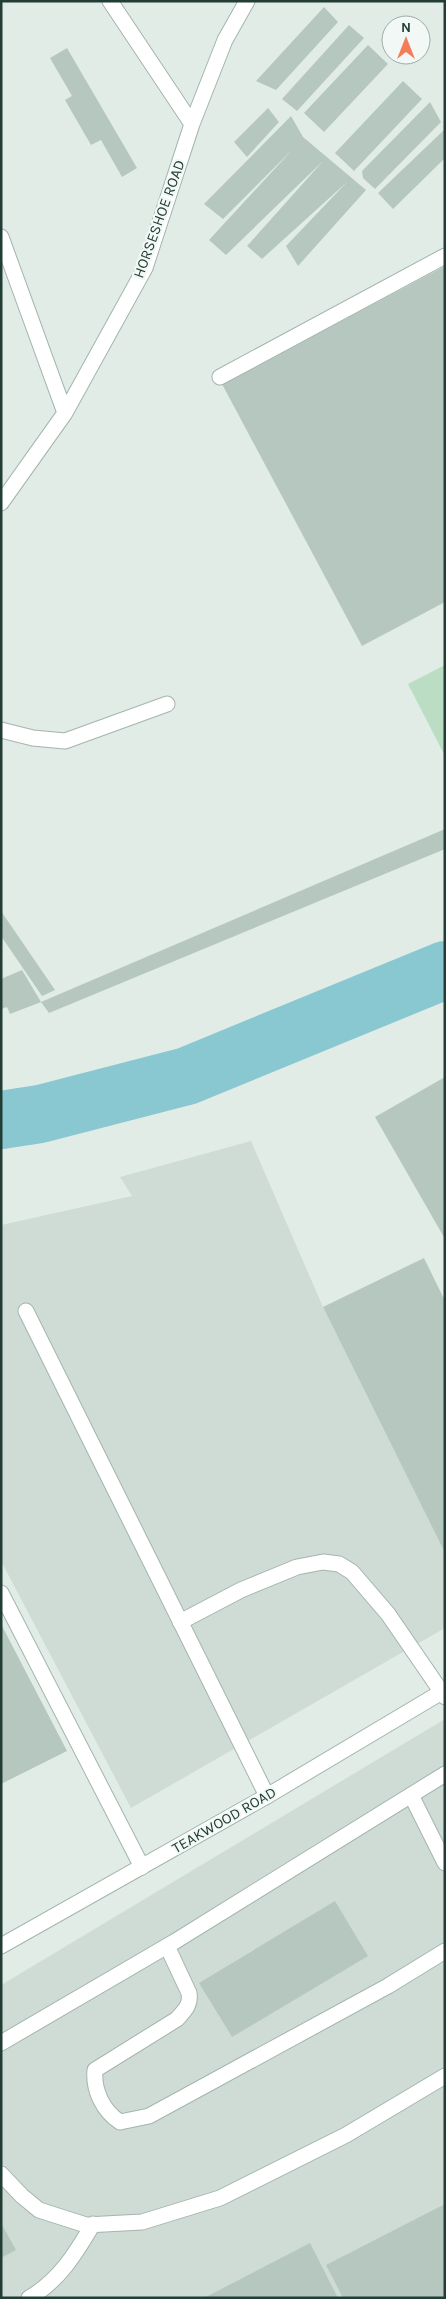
<svg xmlns="http://www.w3.org/2000/svg" width="446" height="2299" font-family="Karla,sans-serif">
<rect width="100%" height="100%" fill="#e1ece7"/>
<path fill="#cfdcd6" d="M251,1141L323,1307L445,1553V1628L131,1808L1,1561V1225L132,1196L120,1177Z
M445,1719V2298H1V1985Z"/>
<path fill="#baddc3" d="M445,665V756L408,684Z"/>
<g fill="none" stroke-linecap="round" stroke-linejoin="round">
<path stroke="#89c7d1" stroke-width="58" d="M1,1120L40,1114L187,1076L445,970"/>
</g>
<path fill="#b6c7c0" d="M324,7L338,22L276,90L256,81Z
M349,25L364,38L297,111L282,99Z
M368,45L388,64L324,132L304,113Z
M67,48L137,168L122,177L101,140L91,145L65,100L72,96L50,58Z
M403,81L422,99L354,171L335,153Z
M430,102L441,122L375,189L363,178L362,171Z
M268,108L279,122L247,157L234,142Z
M291,116L303,137L366,190L298,266L286,246L347,182L262,259L247,246L323,161L226,255L209,240L293,149L223,219L204,204Z
M445,129V158L393,209L378,193Z
M445,266V602L362,646L222,384Z
M445,829V849L49,1013L41,1002Z
M1,911L55,990L42,996L1,936Z
M22,970L41,1002L10,1014L7,1007L1,1009V979Z
M445,1077V1239L375,1117Z
M424,1258L445,1301V1553L323,1307Z
M1,1624L67,1751L1,1784Z
M335,1901L368,1956L232,2037L199,1983Z
M445,2204V2298H343L326,2265Z
M1,2223L16,2250L1,2258Z
M310,2243L338,2298H204Z"/>
<g fill="none" stroke-linecap="round" stroke-linejoin="round">
<g stroke="#a4b4ae" stroke-width="17">
<path id="lane" d="M110,1L192,124
M1,237L65,413
M220,377L445,256
M1,503L65,413L145,268L192,124L225,40L247,1
M1,730L33,738L65,741L167,704
M26,1311L267,1796
M1,1593L142,1867
M180,1622L241,1590L297,1567L323,1562L339,1564L352,1572L388,1614L445,1697
M411,1795L445,1863
M167,1946L189,1993C191,2005 185,2010 177,2019L95,2070C93,2090 103,2111 120,2122L149,2116L388,1986L445,1951
M1,2043L174,1942L445,1774
M1,2174L22,2196L39,2210L86,2225L142,2222L220,2198L346,2135L445,2076
M29,2298C59,2281 76,2253 93,2224"/>
</g>
<g stroke="#a4b4ae" stroke-width="17">
<path id="street" d="M1,1946L267,1796L445,1690"/>
</g>
<use href="#lane" stroke="#fff" stroke-width="15"/>
<use href="#street" stroke="#fff" stroke-width="15"/>
</g>
<g text-anchor="middle" stroke-width="4.5" stroke-linejoin="round" paint-order="stroke">
<g font-size="15" fill="#213d35" stroke="#f2f8f5">
<text transform="translate(159 219) rotate(-70)" y="5">HORSESHOE ROAD</text>
<text transform="translate(224 1820) rotate(-30)" y="5">TEAKWOOD ROAD</text>
</g>
</g>
<rect width="446" height="2299" fill="none" stroke="#213d35" stroke-width="5"/>
<g transform="translate(406 40)"><circle r="24" fill="#f2f8f5" stroke="#9eada8"/>
<path d="M0-4L9 19L0 12L-9 19Z" fill="#f37d58"/>
<text y="-8" font-size="14" font-weight="bold" text-anchor="middle" fill="#213d35">N</text>
</g>
</svg>
